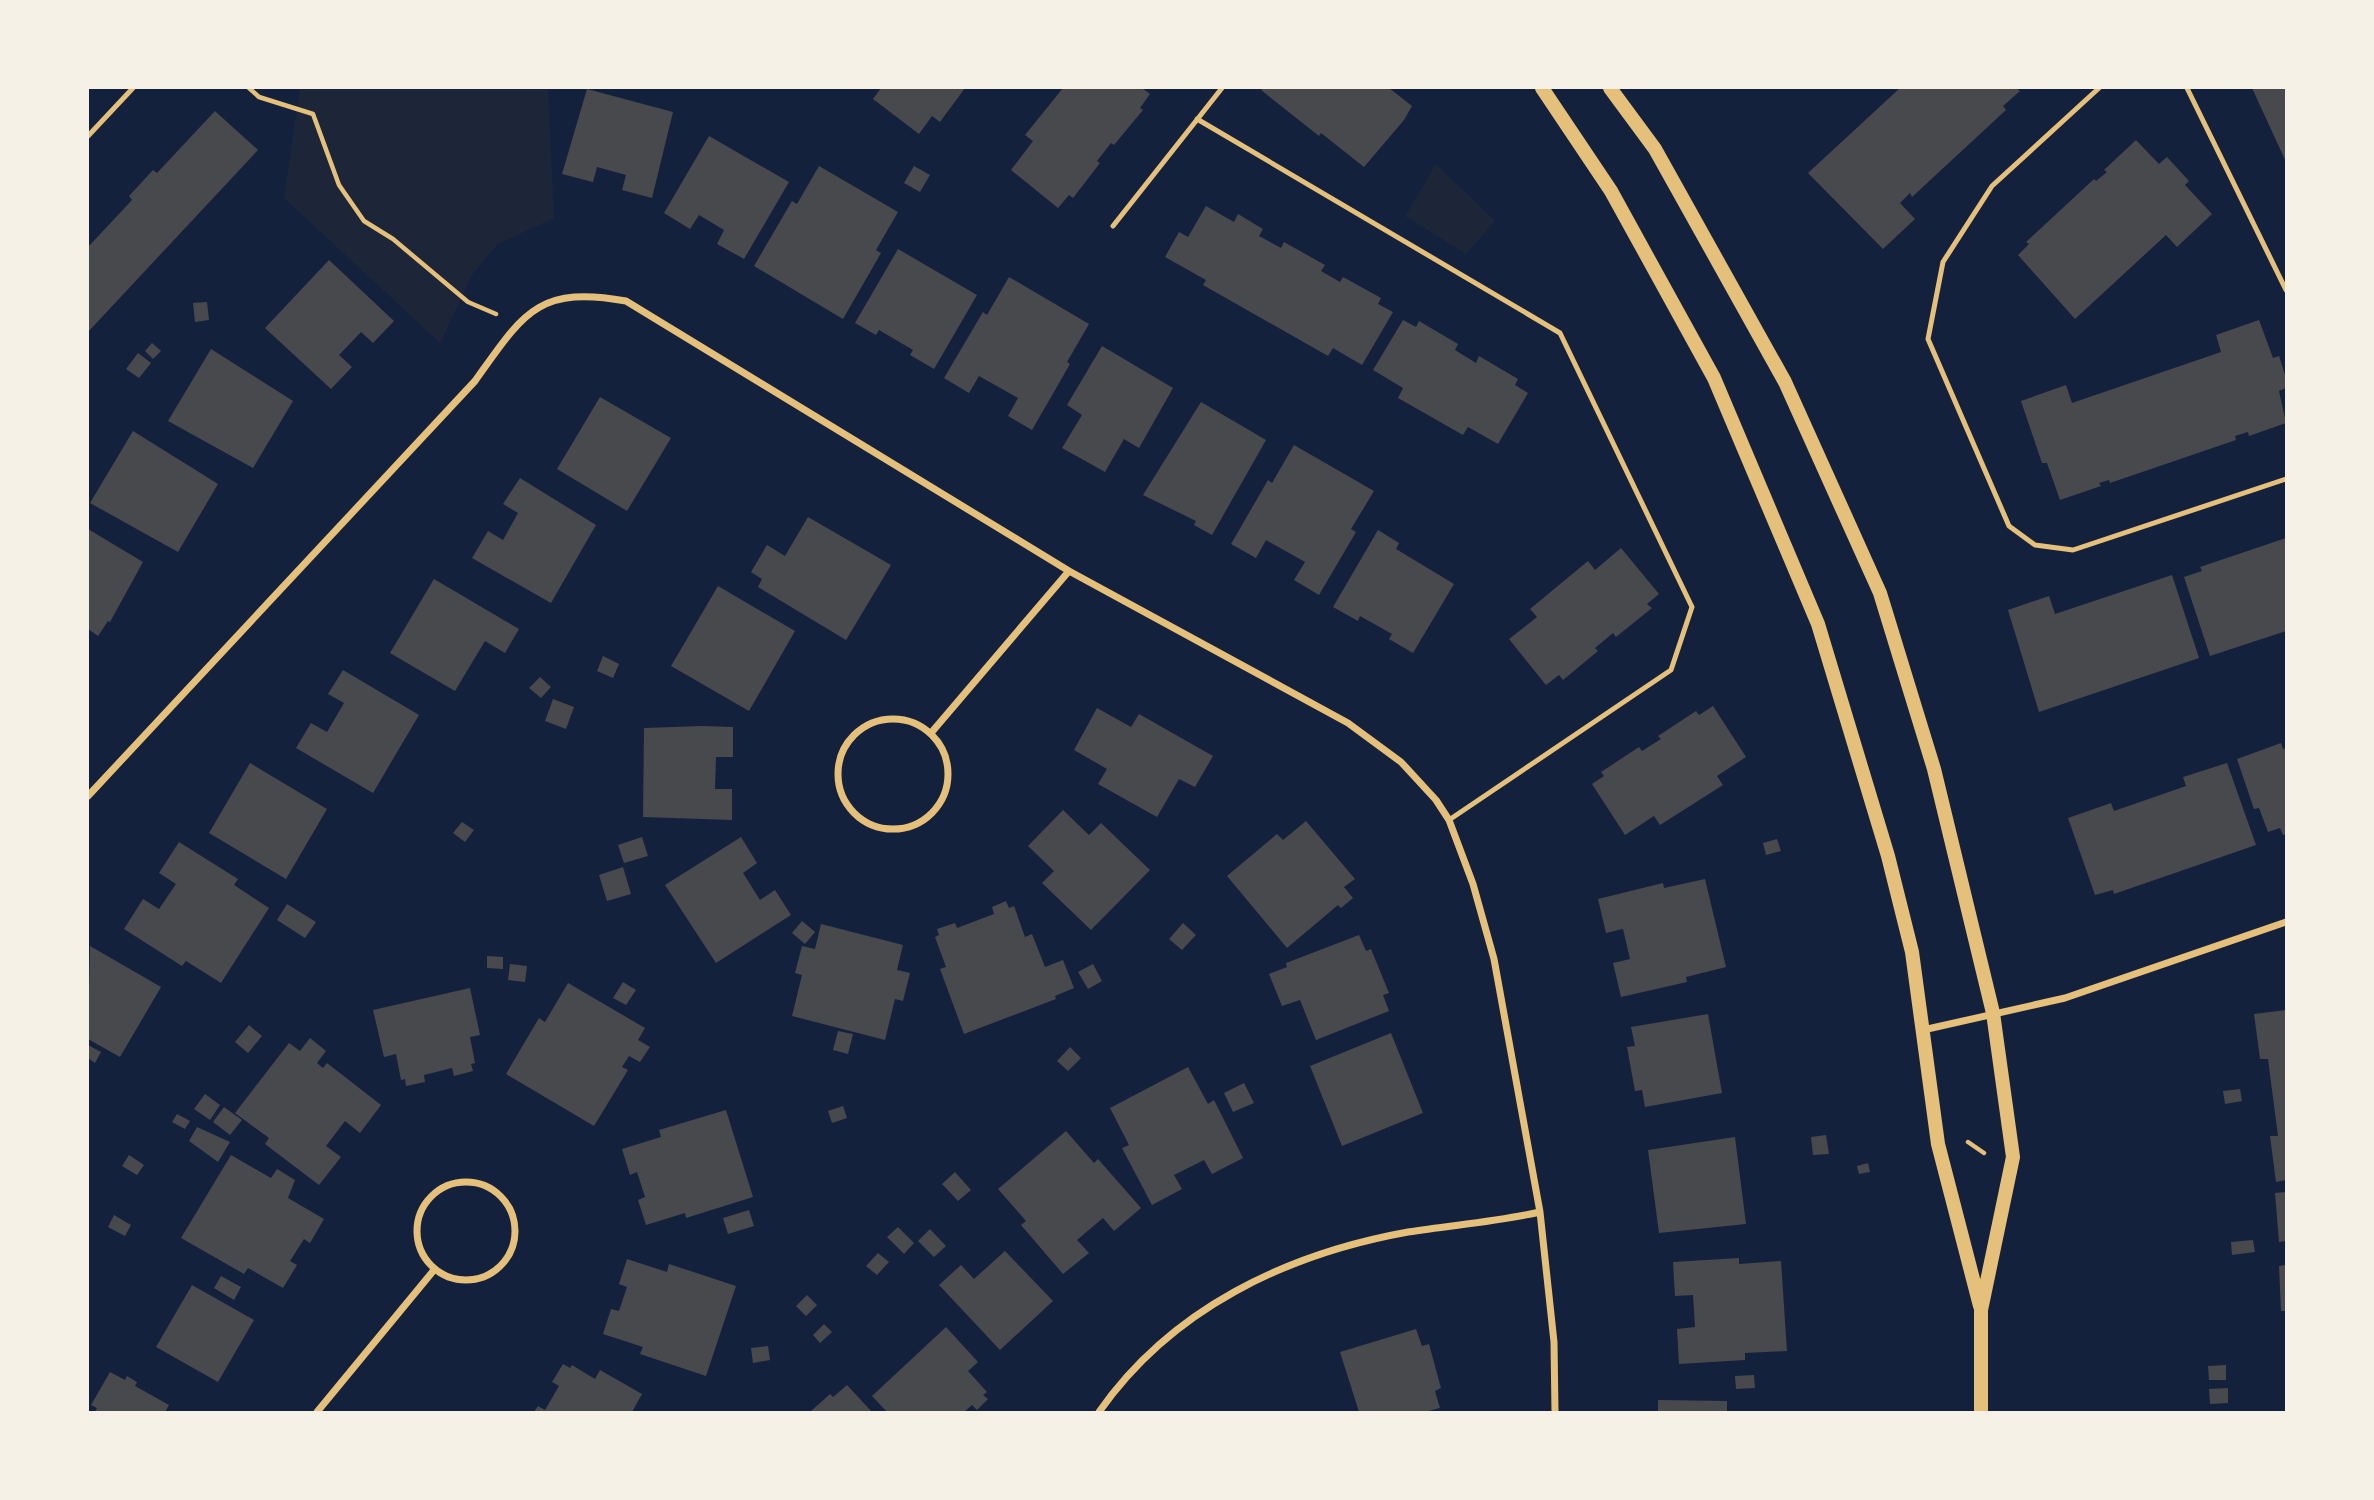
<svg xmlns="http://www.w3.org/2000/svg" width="2374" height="1500" font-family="Lato,sans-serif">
<rect width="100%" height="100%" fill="#14213d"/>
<path fill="#1d2539" d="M300,88H548L554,218L498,244L472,275L440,343L284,198Z
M1436,164L1495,221L1466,254L1405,216Z"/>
<path fill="#48494c" d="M881,88H965L940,122L932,116L919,134L873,99Z
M1063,88H1142L1150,94L1140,108L1143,110L1114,145L1111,143L1097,161L1100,163L1073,198L1069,195L1058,208L1011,170L1033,141L1025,135Z
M1263,88H1389L1412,106L1404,120L1364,167L1321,133L1319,136L1261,90Z
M1900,88H2016L2020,91L2003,106L2006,110L1912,197L1910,193L1900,203L1915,219L1883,249L1808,173Z
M2252,88H2286V162Z
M587,89L673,112L652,198L622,190L626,175L597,167L593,182L562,174Z
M215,111L258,150L88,332V247L132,200L129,196L153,170L157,173Z
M709,136L789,182L744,259L717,244L724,230L699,215L690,229L664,213Z
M2136,140L2159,164L2167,157L2189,181L2185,185L2212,214L2177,247L2166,235L2075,319L2018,255L2029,244L2026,242L2094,179L2096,181L2107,172L2104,170Z
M819,166L898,212L876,250L881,253L843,319L754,266L792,201L797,204Z
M914,166L930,175L920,192L904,183Z
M1206,206L1234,222L1238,214L1263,229L1259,236L1281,248L1284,242L1325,265L1321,271L1340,282L1343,277L1381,298L1378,304L1393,312L1362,365L1333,348L1328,356L1203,285L1206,280L1165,257L1179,232L1188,237Z
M898,249L977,295L934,369L910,355L913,350L879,330L876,335L855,323Z
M329,260L394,321L373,343L361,332L339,355L352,367L331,389L265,328Z
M1009,277L1089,324L1067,362L1070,364L1032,430L1008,416L1018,398L979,376L969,393L944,378L983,312L987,315Z
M207,302L209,320L195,322L193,303Z
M1403,320L1416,327L1419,321L1458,344L1455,350L1476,363L1479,356L1518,379L1515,385L1528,393L1498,444L1468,427L1463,435L1398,398L1403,388L1373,370Z
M2259,320L2273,358L2279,356L2286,378V388L2279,391L2286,423L2249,436L2248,432L2235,436L2236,440L2110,483L2109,480L2099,483L2101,486L2060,500L2047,463H2042L2021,401L2066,385L2072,403L2221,352L2216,335Z
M152,343L161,351L153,359L145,351Z
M1102,346L1173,388L1139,448L1124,439L1105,472L1062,448L1082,415L1067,405Z
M211,349L293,401L253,468L168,421Z
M138,353L151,363L139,378L126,369Z
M600,397L671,438L627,511L557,469Z
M1201,402L1266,440L1212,535L1194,525L1196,521L1143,495Z
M133,431L218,484L178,552L90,503Z
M1294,445L1374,491L1351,529L1356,532L1319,595L1294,580L1305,562L1266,540L1256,558L1231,544L1268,480L1272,483Z
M520,478L596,525L551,603L472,558L488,531L503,540L518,513L503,504Z
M808,517L891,565L846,640L758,587L762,579L751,572L767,545L785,556Z
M88,529L143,562L110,622L108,621L98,636L88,629Z
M1378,530L1399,543L1396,549L1454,584L1413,653L1389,639L1392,634L1360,616L1358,621L1333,607Z
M2286,538V631L2210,656L2184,577L2202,571L2200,567Z
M1621,548L1659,594L1647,604L1652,608L1616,637L1613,633L1595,648L1598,651L1563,680L1559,675L1546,685L1509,639L1537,617L1530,609L1588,561L1595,570Z
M2172,575L2199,658L2039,712L2008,610L2049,596L2055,614Z
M434,579L519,629L505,653L485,641L455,691L390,653Z
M718,586L795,631L749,711L671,666Z
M603,656L619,664L613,678L597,671Z
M343,670L419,715L373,793L296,748L311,723L327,732L344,703L328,694Z
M540,677L551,687L541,698L529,688Z
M553,699L574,707L566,729L545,721Z
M1713,706L1746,757L1717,776L1723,785L1660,825L1654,816L1625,835L1592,784L1604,776L1601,772L1639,747L1642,751L1661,739L1658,736L1696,711L1699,715Z
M1097,708L1131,727L1139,714L1213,756L1195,787L1179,779L1157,817L1098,784L1107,769L1074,750Z
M702,726L733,727V757H716L715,789H732V820L643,817L644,728Z
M2281,743L2283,749L2286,748V834L2283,835L2280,828L2268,832L2259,808L2254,809L2237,759Z
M250,763L327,809L286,879L209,833Z
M2227,763L2256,845L2114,894L2113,890L2095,895L2068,818L2111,803L2114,811L2186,786L2183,777Z
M1063,810L1089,835L1101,823L1150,870L1091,930L1042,883L1054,871L1028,846Z
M1306,821L1355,879L1344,887L1353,898L1341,908L1338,905L1287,948L1227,876L1277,834L1283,840Z
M462,822L474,830L465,842L453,833Z
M642,837L648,856L624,863L618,845Z
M741,837L757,863L743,873L760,900L775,890L791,915L716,963L665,885Z
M1777,839L1781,851L1766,855L1763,843Z
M179,842L238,879L234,885L269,908L221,983L186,961L182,966L124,929L143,899L159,909L176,884L159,873Z
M623,867L631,894L607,901L599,875Z
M1705,879L1726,967L1686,977L1687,982L1621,997L1613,963L1630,959L1623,929L1606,933L1598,899L1663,883L1664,888Z
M1006,901L1009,908L1014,906L1025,937L1032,934L1045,967L1063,960L1074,988L1055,996L1056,999L964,1034L940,969L946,967L935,937L939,935L937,929L955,923L957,928L994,914L992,907Z
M287,904L316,922L305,938L277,920Z
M802,921L815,932L805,944L792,933Z
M1183,923L1196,935L1182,950L1169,939Z
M821,924L903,945L897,970L910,973L903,1001L895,999L885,1040L792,1016L802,975L795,973L802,946L815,949Z
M1359,935L1366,951L1371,949L1389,993L1383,995L1389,1011L1316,1040L1300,1000L1282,1006L1269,974L1287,967L1286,963Z
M90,946L161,987L120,1057L88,1039Z
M487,956L503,957V969L487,968Z
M510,964L527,966L525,982L508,980Z
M1093,964L1102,981L1088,989L1078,972Z
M623,982L636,990L626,1005L613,998Z
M568,983L645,1028L638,1040L650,1047L640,1062L629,1056L622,1067L628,1070L594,1126L506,1074L539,1018L545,1022Z
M470,988L480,1035L470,1037L475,1063L471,1064L473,1071L454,1076L452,1068L424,1075L425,1082L406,1086L405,1079L401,1080L396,1054L384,1057L373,1010Z
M2286,1010V1180L2276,1182L2270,1136H2278L2268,1059H2260L2254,1014Z
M1708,1014L1722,1093L1645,1107L1642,1090L1635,1091L1627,1047L1635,1046L1631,1027Z
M249,1025L262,1036L248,1053L235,1042Z
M838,1031L853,1034L848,1054L833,1050Z
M1391,1033L1423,1113L1342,1146L1310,1066Z
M310,1038L326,1051L317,1063L323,1068L327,1063L381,1105L360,1133L345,1121L326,1146L341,1157L319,1185L265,1144L269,1138L235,1113L289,1043L300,1051Z
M88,1045L101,1052L95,1063L88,1058Z
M1070,1047L1081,1058L1068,1071L1057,1061Z
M1188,1067L1208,1104L1214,1100L1243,1158L1212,1174L1204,1160L1174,1175L1182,1189L1152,1205L1122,1148L1129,1145L1110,1108Z
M1244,1083L1254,1103L1233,1112L1224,1093Z
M2240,1089L2242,1101L2225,1104L2223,1091Z
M205,1094L220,1105L210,1120L194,1109Z
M843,1106L847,1118L832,1123L828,1111Z
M224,1107L242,1120L230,1135L213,1122Z
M726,1110L753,1197L686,1218L685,1213L646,1225L638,1200L645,1197L637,1172L630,1175L622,1149L661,1137L659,1130Z
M177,1114L190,1121L185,1129L172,1122Z
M197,1127L230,1142L218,1162L189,1141Z
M1066,1131L1094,1163L1098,1159L1141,1208L1114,1231L1103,1218L1077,1240L1089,1253L1063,1274L1021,1225L1026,1221L998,1189Z
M1826,1135L1829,1154L1813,1155L1811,1137Z
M1735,1137L1746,1224L1659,1233L1648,1150Z
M129,1155L144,1165L137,1175L122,1166Z
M231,1155L271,1178L277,1169L295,1180L288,1198L324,1219L310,1243L304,1239L290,1261L297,1265L283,1288L248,1268L244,1274L181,1238Z
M1868,1163L1870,1172L1859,1174L1857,1166Z
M955,1172L971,1190L958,1201L942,1184Z
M2286,1192V1241L2279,1242L2275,1193Z
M749,1210L754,1226L728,1234L723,1218Z
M114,1215L131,1225L125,1236L108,1227Z
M898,1227L914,1243L904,1254L887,1237Z
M930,1229L946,1246L934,1257L918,1241Z
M2253,1240L2255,1252L2232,1255L2231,1242Z
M1005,1251L1053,1301L1000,1350L939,1285L961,1265L974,1279Z
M878,1253L889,1262L877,1275L866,1266Z
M1739,1258V1264L1781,1261L1787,1351L1745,1353V1360L1679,1364L1677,1329L1695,1327L1693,1295L1675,1296L1673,1262Z
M627,1259L667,1272L669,1264L736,1286L706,1376L640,1354L643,1347L603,1334L611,1309L619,1311L627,1287L619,1284Z
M2286,1265V1311H2281L2279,1266Z
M221,1276L241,1287L234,1300L214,1288Z
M192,1285L254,1320L218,1382L156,1347Z
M807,1295L817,1305L806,1316L796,1306Z
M824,1324L832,1332L820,1343L813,1335Z
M946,1327L978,1362L968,1371L987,1392L983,1395L988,1399L977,1410L972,1405L964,1412H887L872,1396Z
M1416,1329L1422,1346L1429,1344L1441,1388L1435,1391L1440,1408L1424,1412H1359L1340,1352Z
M768,1346L770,1360L753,1363L751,1348Z
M563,1364L570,1368L572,1365L595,1379L600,1370L642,1394L632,1412H534L538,1406L545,1410L559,1386L552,1382Z
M2226,1365V1380H2209L2208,1366Z
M110,1372L125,1380L127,1376L137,1382L135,1386L169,1405L165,1412H95L97,1408L91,1405Z
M1754,1375L1755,1388L1736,1389L1735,1376Z
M847,1385L872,1412H810L830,1394L833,1397Z
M2228,1388V1403L2210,1404L2209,1389Z
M1658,1400L1727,1401V1412H1658Z"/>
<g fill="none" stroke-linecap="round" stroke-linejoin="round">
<path stroke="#e5c07b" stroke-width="4.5" d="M249,88L259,97L313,114L339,185L364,221L393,239L468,302L496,314
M1968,1142L1984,1153"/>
<path stroke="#e5c07b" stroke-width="5" d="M2099,88L1992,186L1943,262L1928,339L2009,526L2035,545L2073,550L2286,479
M2187,88L2286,290
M1197,119L1560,333L1692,607L1671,670L1449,820
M88,136L133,88
M1113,226L1222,88"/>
<path stroke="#e5c07b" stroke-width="7" d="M838 774a55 55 0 1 1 110 0a55 55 0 1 1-110 0Z
M931,733L1069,571
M88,796L475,381C523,314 537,285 626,301L1069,571L1348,723L1401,762L1436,800L1449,820L1473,884L1494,959L1540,1212L1554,1342L1555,1412
M1923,1030L2065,998L2286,922
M417 1231a49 49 0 1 1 98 0a49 49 0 1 1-98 0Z
M317,1412L434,1270
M1099,1412C1171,1309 1286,1254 1408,1232C1452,1225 1496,1222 1540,1212"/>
<path stroke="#e5c07b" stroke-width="14" d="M1542,88L1611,191L1714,378L1818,624L1888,856L1912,952L1938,1144L1980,1306
M1610,88L1655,149L1785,382L1880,593L1934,769L1993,1013L2013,1157L1981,1310V1412"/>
</g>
<rect width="2374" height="1500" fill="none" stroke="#f6f1e7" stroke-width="178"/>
</svg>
